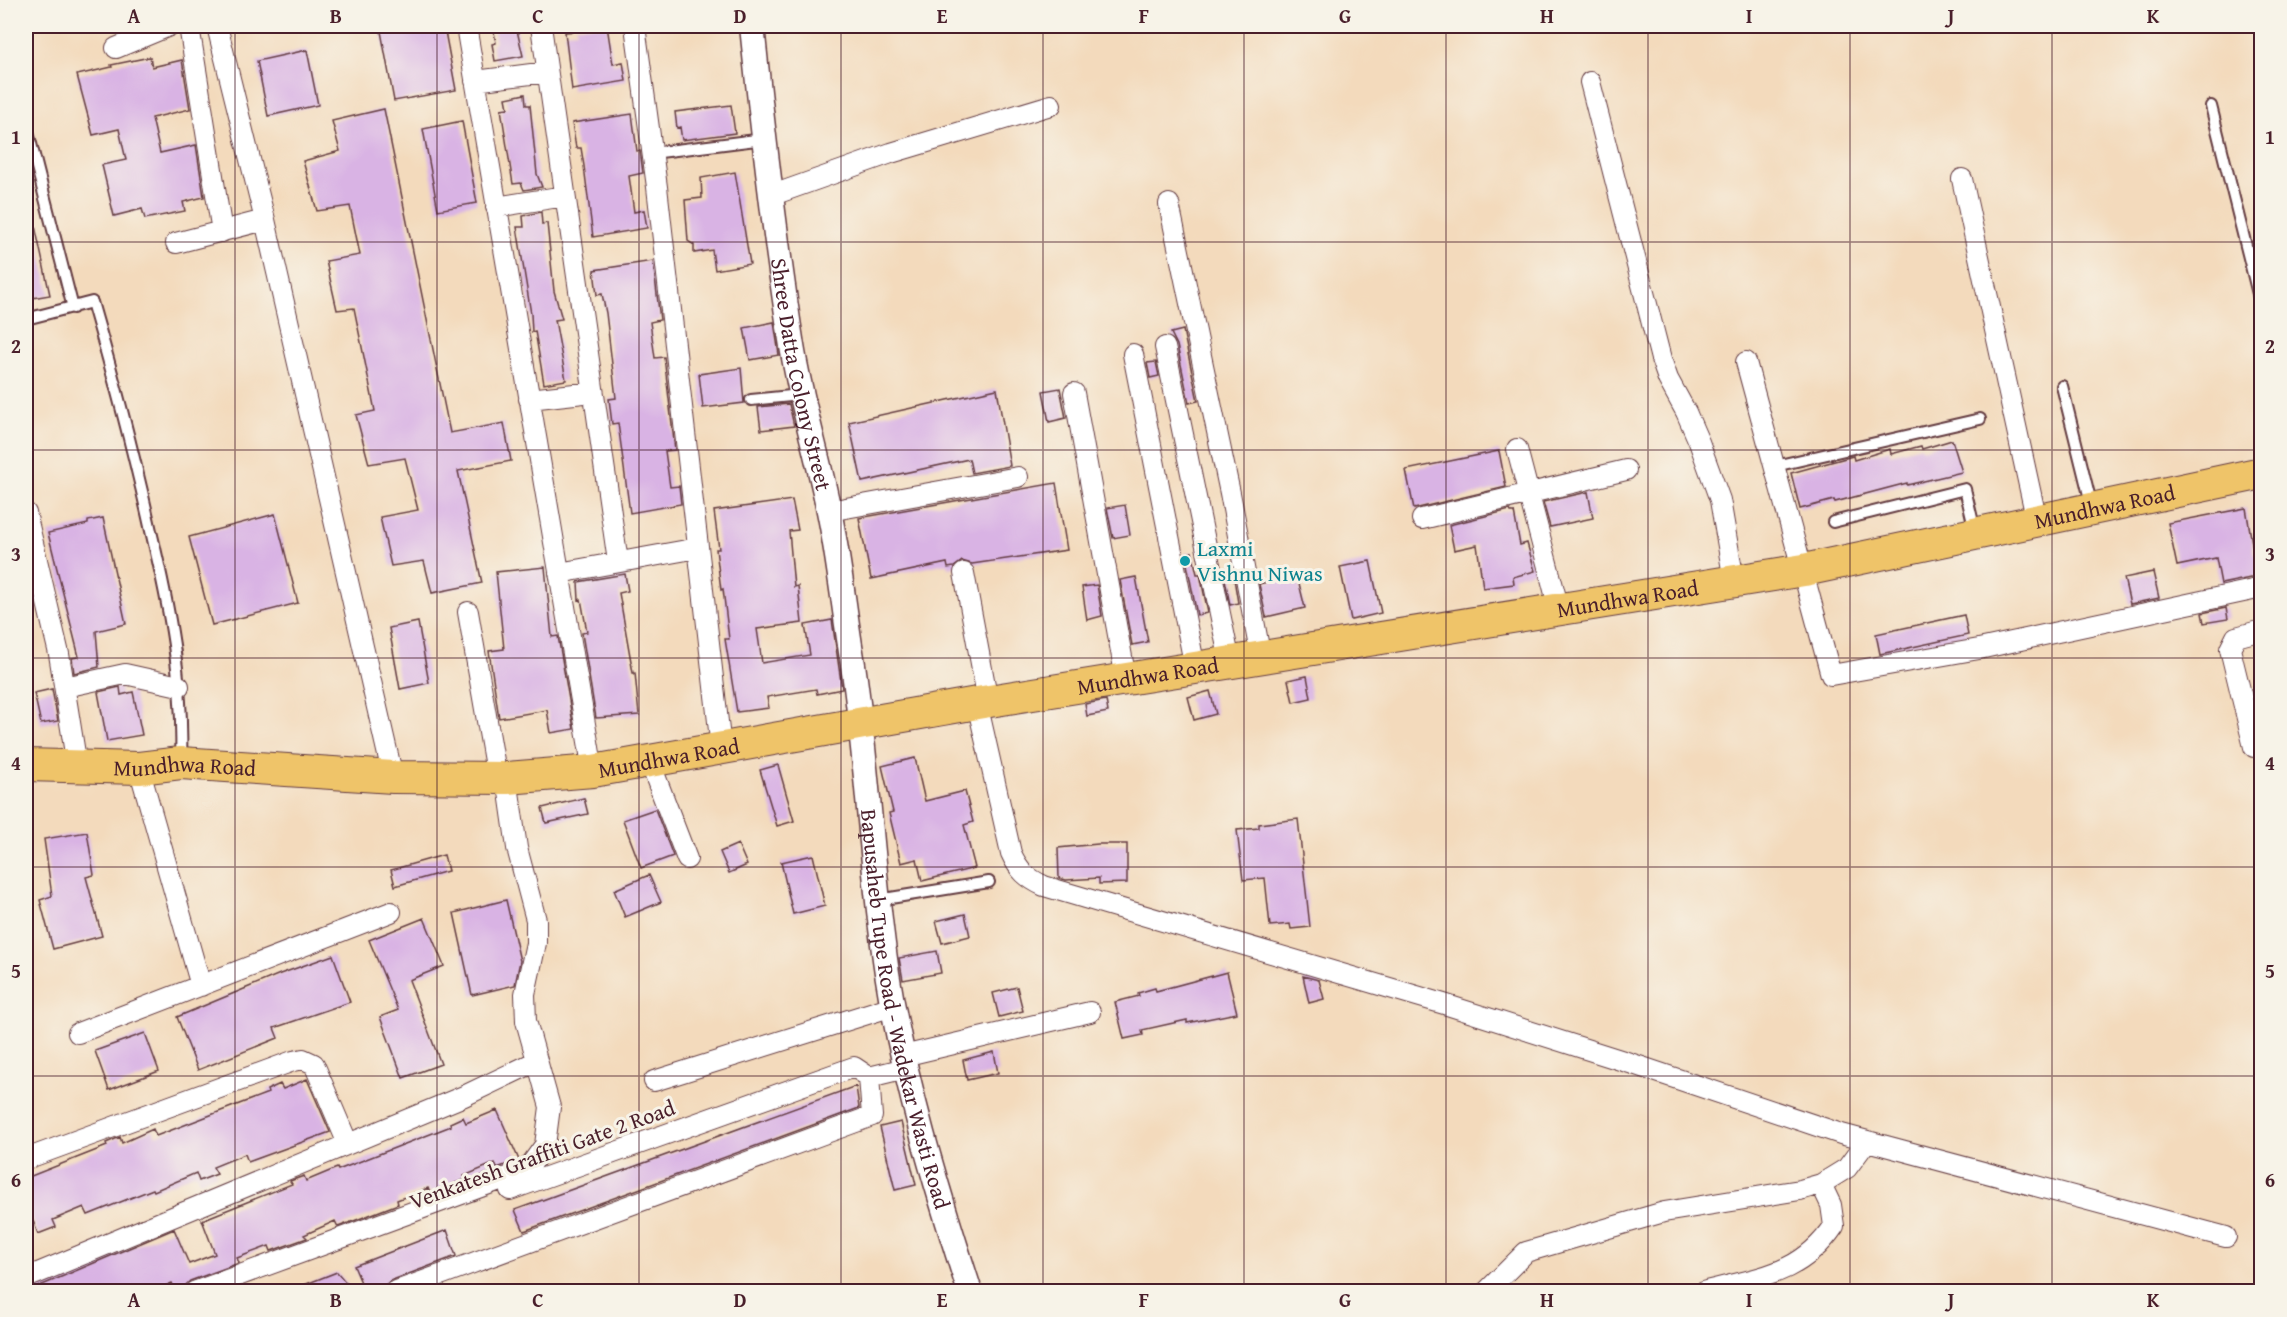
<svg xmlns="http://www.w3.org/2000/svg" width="2287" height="1317" font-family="'Gentium Book Plus',serif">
<rect width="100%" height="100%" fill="#f7f3e8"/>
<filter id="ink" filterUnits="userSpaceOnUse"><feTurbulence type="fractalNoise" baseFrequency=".0167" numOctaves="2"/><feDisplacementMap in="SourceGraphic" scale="12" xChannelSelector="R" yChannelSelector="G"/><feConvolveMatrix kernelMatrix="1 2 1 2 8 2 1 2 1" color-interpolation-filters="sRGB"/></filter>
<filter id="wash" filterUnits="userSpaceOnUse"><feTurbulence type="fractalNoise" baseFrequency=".008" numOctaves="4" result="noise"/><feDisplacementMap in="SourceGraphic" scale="24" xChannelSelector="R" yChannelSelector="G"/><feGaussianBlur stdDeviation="1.35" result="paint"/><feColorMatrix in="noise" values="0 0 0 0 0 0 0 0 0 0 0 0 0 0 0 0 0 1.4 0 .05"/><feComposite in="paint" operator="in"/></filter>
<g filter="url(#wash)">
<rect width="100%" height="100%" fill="#f3dabc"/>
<g id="blocks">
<path fill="#d9b3e4" d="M380,26H444L456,90L394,101Z
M493,26H516L523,56L495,61L492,44L496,43Z
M576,26H607L613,64L623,62L626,81L572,90L565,32L577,31Z
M307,50L318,105L268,116L257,61Z
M150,57L152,67L182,60L190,109L152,118L160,153L196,145L204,197L183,202L185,211L145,219L142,209L114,216L102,165L126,160L119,129L93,135L77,75L112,67L111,65Z
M525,94L526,105H530L537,174L542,187L524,190L521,183L513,184L501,109L508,108L506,98Z
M731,105L735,133L682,140L680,127L677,128L675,112Z
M384,109L450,433L504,423L511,461L458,471L482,583L432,593L424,561L391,566L380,517L418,510L405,458L369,464L356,415L375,411L354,308L337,310L326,261L360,255L350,206L317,211L303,161L340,151L332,121Z
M632,114L637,151H640L643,173L629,176L634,212L644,210L647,228L593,237L584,166L581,148H576L572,123Z
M462,121L477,203L438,210L423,129Z
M735,172L750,264L715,270L712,250L694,253V245L688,241L685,200L702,198L701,178Z
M26,212H32L50,295L26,299Z
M541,212L542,224L547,223L554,291L562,319L555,320L566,380L544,384L535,331L532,332L531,314L517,227H524L523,216Z
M653,261L660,320L650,322L655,358L664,357L675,450L665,451L670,487L679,486L681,504L630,513L618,423L612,424L609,399L616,398L606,313L602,294L597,295L594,270Z
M774,322L779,355L750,360L744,328Z
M1183,330L1198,401L1189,403L1177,345L1171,333Z
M1156,362L1159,376L1150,378L1147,363Z
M741,368L744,403L703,408L699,374Z
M1060,388L1066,418L1049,422L1043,391Z
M997,389L1010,466L972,473L969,459L862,482L849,422Z
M789,404L794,426L761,430L758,407Z
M1952,440L1962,472L1907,485V483L1835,502L1834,500L1800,509L1791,473L1853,456L1854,460L1890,449L1891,454L1921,446L1922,449Z
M1499,451L1506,487L1414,509L1406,470Z
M1056,483L1067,550L972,564L962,561L954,567L948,568L947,563L871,579L859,518Z
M1588,492L1593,518L1550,527L1543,502Z
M792,500L798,530L789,531L794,587L798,586L802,623L757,629L762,663L810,655L805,625L832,620L842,689L817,694L816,689L767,697L769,708L737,712L725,639H729L723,589L721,590L716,549H719L714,511Z
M1125,505L1130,535L1113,538L1107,508Z
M2246,508L2254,555L2258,554L2260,576L2221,584L2216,558L2177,566L2168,523Z
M1510,510L1511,512H1514L1520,545L1527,543L1535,571L1513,577L1514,584L1483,588L1477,545L1454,550L1449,525Z
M275,514L298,603L212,625L189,537Z
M103,518L126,624L96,631L99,667L74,673L72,658L79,657L48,533L88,524V521Z
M1192,552L1197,574H1200L1208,613L1197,615L1185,554Z
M1370,561L1381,613L1351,620L1340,567Z
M545,567L552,637L558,636L574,729L551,733L547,710L499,718L489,651L504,649L496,572Z
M1232,567L1238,603L1230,605L1223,569Z
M2153,572L2159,598L2130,604L2124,578Z
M625,574L628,591L619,593L633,673H635L639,715L596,718L582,633L587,632L581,599L579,600L578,582Z
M1297,575L1305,608L1266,617L1259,584Z
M1136,577L1148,642L1132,645L1120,580Z
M1097,585L1102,616L1087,620L1082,587Z
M2226,608L2228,619L2204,623L2202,613Z
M1964,615L1968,635L1880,654L1876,634Z
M418,622L429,683L400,689L389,628Z
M1307,676L1311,698L1293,702L1288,680Z
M120,687L121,695L133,692L142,735L107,741L98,692Z
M52,689L58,721L41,724L34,693Z
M1210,691L1216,714L1194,720L1188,697Z
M1106,700L1108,712L1087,716L1085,704Z
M915,758L925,801L965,791L973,822L964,825L975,868L922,881L917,859L901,863L889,813L893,812L882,766Z
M778,765L794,821L777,826L760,770Z
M584,798L588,814L546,823L542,808Z
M655,809L673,856L641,868L623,820Z
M1298,819L1310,927L1291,929L1290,924L1270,926L1265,878L1243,880L1237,830L1259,828V824Z
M87,832L94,875L86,877L102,936L53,949L40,900L52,896L44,839Z
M738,844L747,865L729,873L720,852Z
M1098,844H1127V883L1099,884V878L1066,880L1059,878L1058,848Z
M444,855L448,871L395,886L391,870Z
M813,855L825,906L793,914L781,862Z
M649,875L661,902L625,917L614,890Z
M506,900L520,961L515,985L472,995L454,913Z
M965,914L970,936L942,943L936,921Z
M424,918L444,966L409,980L441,1064L403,1078L380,1017L398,1010L369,940Z
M937,951L941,973L903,980L899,958Z
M333,955L350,1002L274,1028L278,1038L198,1070L177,1017L280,974Z
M1227,972L1237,1013L1187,1023V1020L1142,1030L1143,1035L1124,1039L1115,1002L1139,996L1138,993L1155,988L1156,991Z
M1303,976L1319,980L1324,999L1309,1003Z
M1017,987L1023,1011L999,1017L993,993Z
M145,1033L159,1071L109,1090L95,1051Z
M994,1052L998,1073L967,1080L963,1060Z
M307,1079L330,1132L248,1162L245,1154L213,1167L217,1174L199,1181L196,1173L154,1191L153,1189L88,1215L84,1207L53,1220L56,1227L38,1234L26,1202V1178L107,1146L106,1143L120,1137L122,1143L153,1129L156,1136L268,1093L267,1090L280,1084L283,1089Z
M856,1086L859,1108L524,1231L515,1210Z
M497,1110L519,1160L497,1168L495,1163L464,1176L466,1179L430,1193L428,1188L397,1200L398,1204L338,1227L335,1221L304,1235L307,1238L271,1251L269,1246L237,1258L239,1263L190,1281L183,1288L176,1291L172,1283L151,1292H26L174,1229L189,1264L215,1254L202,1220L292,1184L290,1181L304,1176L306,1181L337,1168L338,1170L451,1126L450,1123L463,1117L466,1123Z
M901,1122L916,1185L895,1190L880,1127Z
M447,1230L456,1256L390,1281L384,1286L365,1292L354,1266Z
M337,1272L354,1292H291V1290Z"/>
</g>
</g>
<g filter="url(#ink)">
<use href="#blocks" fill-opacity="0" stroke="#633b41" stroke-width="1.5"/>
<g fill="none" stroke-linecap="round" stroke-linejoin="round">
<g stroke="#633b41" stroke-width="14">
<path id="service" d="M2211,106L2262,310
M26,124L73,308
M652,153L764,139
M26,319L92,302C114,378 134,454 151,531C169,606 184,682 181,760
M2062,386L2092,507
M751,400L801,395
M1775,466L1980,419
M1833,522L1965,489L1975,531
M878,900L989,882"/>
</g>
<g stroke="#633b41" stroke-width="22">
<path id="minor" d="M189,26L222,232
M217,26L265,220L393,777
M466,26L593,771
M541,26L618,562
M635,26L657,187L721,748
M116,48L169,26
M475,81L547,72
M1590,82L1661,359L1668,379L1686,412L1699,442L1720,500L1734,581
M1962,179L2037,522
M770,196L891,153L1051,105
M1169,204L1230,493L1261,658
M496,207L565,196
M176,243L265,220
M1165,347L1230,662
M1133,354L1195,668
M1746,362L1831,675L1979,649L2262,588
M1074,393L1126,679
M529,399L593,392
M1517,449L1559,609
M829,511L1018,477
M26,513L59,654L77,766
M1422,519L1626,470
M559,573L698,548
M964,573L988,701
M468,612L497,778
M65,687L125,674L179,686
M977,703L1011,853C1019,871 1027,878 1044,886L1444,1004L1633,1064L1841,1134L2226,1237
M2254,747L2230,649L2236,637L2262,630
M649,760L687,859
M139,768L201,986
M78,1033L391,912
M903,1056L1090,1012
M654,1081L893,1006
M26,1159L293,1061L303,1059L314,1064L348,1144
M510,1190L854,1067L869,1077L906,1068
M26,1278L464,1096L537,1061
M194,1292L527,1170L545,1145L550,1107L526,1021L525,994L536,943V920L517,848L507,778
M394,1292L872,1116L869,1077
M1486,1292L1526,1252L1664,1212L1800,1190L1821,1184L1847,1168L1867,1141
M1703,1292C1758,1277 1800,1276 1834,1226L1831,1205L1821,1184"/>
</g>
<g stroke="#633b41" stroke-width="27">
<g id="tertiary">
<path id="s1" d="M752,26C763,133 775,240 792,346C801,402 818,456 829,511C839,559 844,609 852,658C868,762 871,868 887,973C904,1081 936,1187 970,1292"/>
</g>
</g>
<g stroke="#633b41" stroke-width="34">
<g id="primary">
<path id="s2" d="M26,765L139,768L181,763L393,777L507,778L593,771L977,703L1804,570L2262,473"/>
</g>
</g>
<use href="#service" stroke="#fff" stroke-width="10"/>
<use href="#minor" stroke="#fff" stroke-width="20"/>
<use href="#tertiary" stroke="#fff" stroke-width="24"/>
<use href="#primary" stroke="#efc469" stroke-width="32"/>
</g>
</g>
<path fill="none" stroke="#4a1f2b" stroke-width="1.5" stroke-opacity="0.55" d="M235,26V1292M437,26V1292M639,26V1292M841,26V1292M1043,26V1292M1244,26V1292M1446,26V1292M1648,26V1292M1850,26V1292M2052,26V1292M26,242H2262M26,450H2262M26,658H2262M26,867H2262M26,1076H2262"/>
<circle fill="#0f9aa8" stroke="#f7f3e8" stroke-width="2" cx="1185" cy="561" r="6"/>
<g text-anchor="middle" stroke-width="6" stroke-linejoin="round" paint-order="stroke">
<g font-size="22" fill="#4a1f2b" stroke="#f7f3e8">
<text dy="8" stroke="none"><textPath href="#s1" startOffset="352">Shree Datta Colony Street</textPath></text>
<text dy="8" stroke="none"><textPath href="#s2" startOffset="2103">Mundhwa Road</textPath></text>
<text dy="8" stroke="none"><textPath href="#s2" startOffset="1617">Mundhwa Road</textPath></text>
<text dy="8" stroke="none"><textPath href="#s2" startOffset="1131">Mundhwa Road</textPath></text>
<text dy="8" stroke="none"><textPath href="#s2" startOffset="645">Mundhwa Road</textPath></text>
<text dy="8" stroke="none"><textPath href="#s2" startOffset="159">Mundhwa Road</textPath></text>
<text dy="8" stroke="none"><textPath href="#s1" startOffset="996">Bapusaheb Tupe Road - Wadekar Wasti Road</textPath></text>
<text transform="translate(542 1154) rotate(-20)" y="8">Venkatesh Graffiti Gate 2 Road</text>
</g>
<g font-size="22" fill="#0d838f" stroke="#f7f3e8" text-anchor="start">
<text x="1197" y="556">Laxmi<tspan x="1197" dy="25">Vishnu Niwas</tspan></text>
</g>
</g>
<rect width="2287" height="1317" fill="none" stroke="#f7f3e8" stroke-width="66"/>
<rect x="33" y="33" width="2221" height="1251" fill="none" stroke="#4a1f2b" stroke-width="2"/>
<g font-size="20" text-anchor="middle" font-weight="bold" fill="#4a1f2b">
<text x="134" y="23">A</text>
<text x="336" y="23">B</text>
<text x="538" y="23">C</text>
<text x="740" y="23">D</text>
<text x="942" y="23">E</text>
<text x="1144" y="23">F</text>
<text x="1345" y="23">G</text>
<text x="1547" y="23">H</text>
<text x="1749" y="23">I</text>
<text x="1951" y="23">J</text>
<text x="2153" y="23">K</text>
<text x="16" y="144">1</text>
<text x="2270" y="144">1</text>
<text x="16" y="353">2</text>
<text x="2270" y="353">2</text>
<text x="16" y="561">3</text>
<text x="2270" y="561">3</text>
<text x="16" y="770">4</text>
<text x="2270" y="770">4</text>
<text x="16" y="978">5</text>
<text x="2270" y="978">5</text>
<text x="16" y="1187">6</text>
<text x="2270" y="1187">6</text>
<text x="134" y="1307">A</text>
<text x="336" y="1307">B</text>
<text x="538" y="1307">C</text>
<text x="740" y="1307">D</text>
<text x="942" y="1307">E</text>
<text x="1144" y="1307">F</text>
<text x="1345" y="1307">G</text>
<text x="1547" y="1307">H</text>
<text x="1749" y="1307">I</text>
<text x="1951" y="1307">J</text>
<text x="2153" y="1307">K</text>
</g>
</svg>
